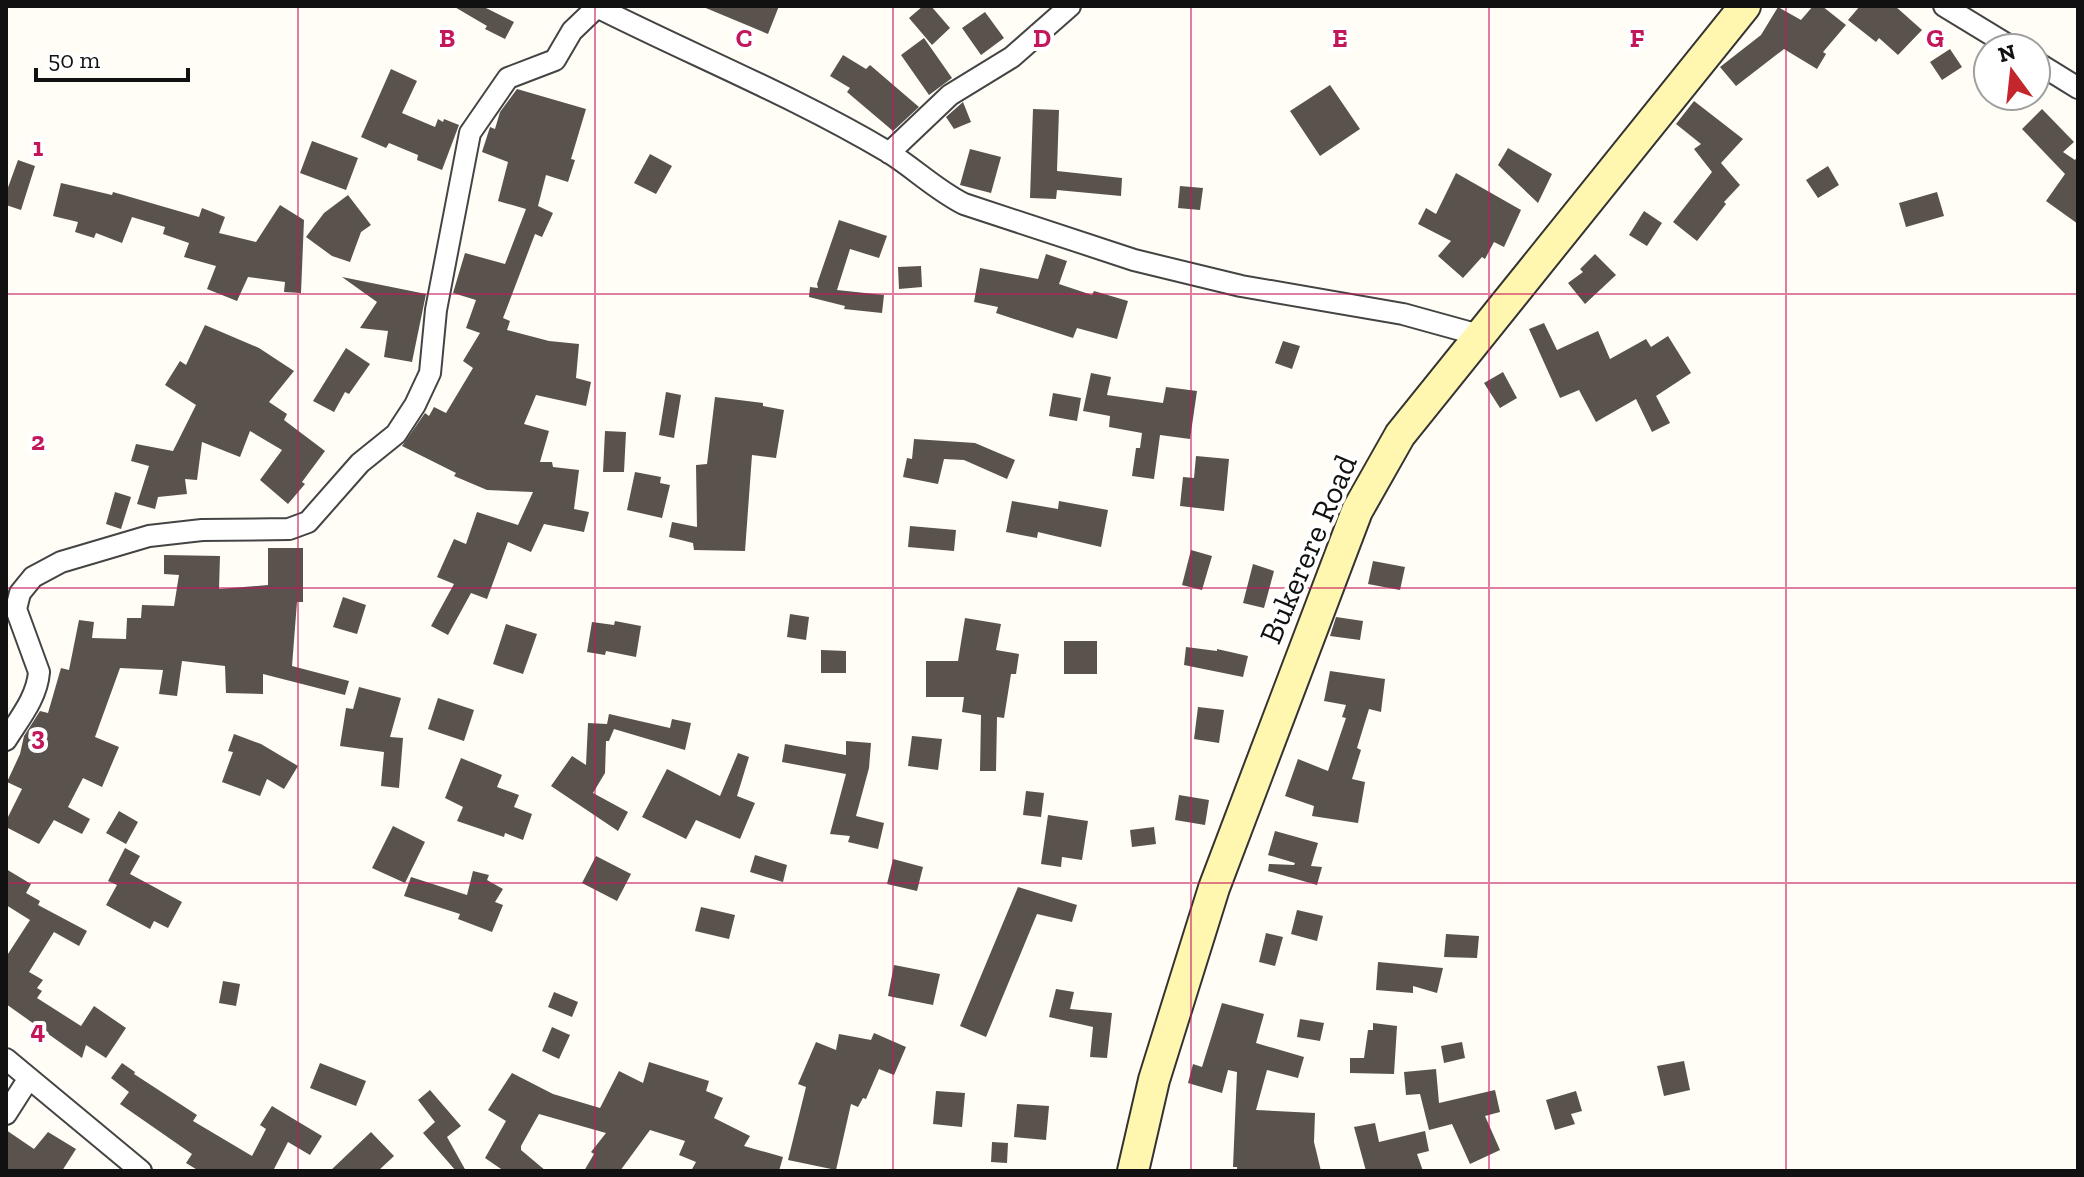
<svg xmlns="http://www.w3.org/2000/svg" width="2084" height="1177" font-family="'Zilla Slab',serif">
<rect width="100%" height="100%" fill="#fffdf5"/>
<path fill="#5a524d" d="M453,6H482L514,22L505,39L485,29L487,26Z
M701,6H779L768,34Z
M923,6H931L950,28L932,45L909,18Z
M1813,6H1822L1846,25L1823,52L1826,54L1817,69L1784,49L1736,86L1720,67L1761,35L1778,7L1801,20Z
M1860,6H1895L1922,30L1898,55L1879,38L1876,42L1848,20Z
M985,12L1004,38L981,55L962,28Z
M924,38L952,78L929,95L901,55Z
M1950,49L1962,67L1942,80L1930,62Z
M843,55L866,69L870,65L919,107L893,131L847,92L850,88L830,76Z
M391,69L417,81L402,113L435,127L438,119L443,122L444,119L459,125L442,170L417,160L418,155L389,143L386,148L361,137Z
M1330,85L1360,129L1320,156L1290,111Z
M517,89L586,109L571,159L575,160L568,182L546,175L538,206L553,213L542,237L535,234L503,318L510,321L507,330L549,341L579,344L576,378L591,382L586,406L536,395L524,424L549,431L540,462H552L553,467L579,470L574,509L589,512L584,532L544,524L531,552L508,542L487,599L471,593L448,635L431,626L454,584L437,577L454,539L466,544L477,512L518,525L533,492L487,490L454,476L456,473L402,446L425,413L429,416L434,407L446,413L473,368L463,361L480,333L466,328L476,300L453,293L465,253L505,264L526,209L498,201L508,162L482,152L490,127L495,129L500,112Z
M1694,101L1743,139L1721,163L1740,185L1724,202L1726,204L1697,241L1673,222L1712,172L1694,149L1701,144L1676,124Z
M963,102L971,122L954,129L946,117Z
M1033,109L1059,110L1057,171L1122,178L1121,196L1057,190L1056,199L1030,198Z
M2042,109L2074,142L2063,152L2075,160L2078,156V224L2046,201L2065,174L2022,129Z
M312,141L358,158L346,190L300,173Z
M1508,148L1552,174L1538,203L1498,165Z
M970,149L1001,157L991,193L960,185Z
M650,154L672,166L656,194L634,183Z
M18,160L35,166L21,210L6,205V193Z
M1828,166L1839,185L1818,198L1806,180Z
M1456,173L1521,210L1504,247L1494,242L1485,259L1482,257L1463,278L1438,256L1451,241L1418,224L1426,208L1436,214Z
M61,183L112,195L113,192L199,217L202,208L225,217L219,233L256,242L280,205L304,220L301,293L284,292L285,282L248,277L237,301L207,289L216,266L184,257L189,243L163,234L165,227L132,217L122,243L96,233L94,238L75,232L78,222L53,216Z
M1180,186L1203,188L1200,210L1178,208Z
M1937,192L1944,216L1906,227L1899,203Z
M348,195L371,225L361,232L350,262L332,256L306,237L324,213Z
M1644,211L1662,223L1647,246L1629,235Z
M839,220L887,236L879,258L850,249L837,290L884,295L882,313L844,309L845,306L809,297L810,287L818,288L817,284Z
M1046,254L1067,261L1059,284L1092,295L1094,291L1128,301L1117,339L1077,328L1073,338L996,313L998,307L974,302L980,268L1038,279Z
M1595,254L1616,275L1585,304L1568,283L1583,272L1580,269Z
M921,266L922,287L899,289L898,267Z
M342,277L426,294L412,362L384,357L388,331L360,328L377,302Z
M1544,323L1557,350L1598,331L1610,359L1646,339L1651,347L1668,336L1691,373L1656,396L1670,423L1652,432L1636,399L1596,422L1579,390L1560,398L1529,329Z
M205,325L259,348L294,371L269,402L287,414L284,420L325,451L302,482L305,484L288,504L260,480L282,450L250,431L240,457L202,442L197,480L185,479L187,494L158,497L155,509L137,504L149,466L131,461L136,444L173,451L196,405L165,385L180,361L186,365Z
M1283,341L1300,346L1292,369L1275,363Z
M346,348L370,364L349,394L345,392L334,412L313,401Z
M1503,372L1517,398L1500,408L1484,383Z
M1091,373L1111,377L1107,395L1163,403L1166,387L1197,391L1190,439L1160,435L1154,479L1132,476L1136,448H1140L1142,433L1109,427L1110,416L1083,411Z
M666,392L681,395L674,438L659,435Z
M1053,393L1081,398L1077,421L1049,416Z
M715,397L763,403V406L784,410L776,458L752,455L745,551L694,550L693,543L669,537L672,522L697,527L696,465L707,464Z
M605,431L626,432L624,472H603Z
M914,439L975,443L1015,460L1007,479L964,460L944,459L938,484L903,477L907,458L912,459Z
M1196,456L1229,459L1224,511L1180,506L1183,477L1194,478Z
M635,472L661,477L660,483L670,485L662,518L627,510Z
M115,492L131,497L121,529L106,524Z
M1012,501L1058,509L1059,501L1108,510L1101,547L1038,532L1037,538L1006,532Z
M910,526L956,530L954,551L908,547Z
M268,548H303V602H297L292,666L349,681L345,695L263,674V694L226,693L225,666L182,661L177,696L159,694L163,670L120,668L95,737L119,747L102,787L83,778L68,807L90,819L82,834L54,820L39,844L6,827V821L22,789L7,782L20,754L24,736L40,711L48,713L61,668L69,670L79,620L94,622L92,638L126,639L127,618H141L142,605L174,606L179,575L164,574V555L220,556L219,589L268,585Z
M1191,550L1212,556L1202,590L1182,585Z
M1373,561L1405,567L1400,590L1368,584Z
M1253,564L1274,571L1264,608L1243,603Z
M343,597L366,605L357,634L333,627Z
M790,614L809,617L806,640L787,637Z
M1336,617L1363,621L1360,640L1330,636Z
M965,618L1001,624L996,650L1019,654L1016,674H1011L1004,718L997,717L996,771H980L981,715L962,712L964,697H926V661H958Z
M615,621L641,626L636,657L606,651L605,655L587,652L592,622L614,625Z
M506,624L537,634L523,674L493,664Z
M1064,641H1097V674H1064Z
M1186,647L1217,651V649L1248,656L1243,677L1184,665Z
M821,650L846,651V673H821Z
M1330,671L1385,679L1381,712L1369,709L1357,748L1361,750L1352,779L1365,782L1358,823L1312,816L1314,806L1285,796L1298,759L1328,771L1346,718L1342,717L1346,705L1324,701Z
M359,687L401,698L390,737L403,738L399,788L381,786L384,752L340,746L346,708L353,709Z
M438,698L474,710L464,741L428,729Z
M1198,707L1224,710L1219,743L1194,739Z
M609,714L670,728L672,719L691,723L685,750L614,729L609,741H606L605,773L593,793L628,812L618,831L551,786L572,756L586,765L588,723L607,724Z
M234,734L261,744L298,766L284,789L267,779L260,796L222,782L233,752L228,751Z
M912,736L942,739L938,770L908,766Z
M846,741L871,743L869,768L856,816L884,823L878,849L848,842L850,836L830,834L846,774L782,762L785,744L846,755Z
M738,753L749,757L737,796L755,803L740,839L696,820L686,839L642,817L667,769L720,796Z
M461,758L502,775L497,787L519,795L514,807L532,814L523,840L505,833L504,837L457,821L463,807L445,798Z
M1026,791L1044,793L1041,817L1023,815Z
M1179,795L1209,800L1205,825L1175,820Z
M119,811L138,822L126,844L106,833Z
M1048,815L1088,821L1082,860L1062,857L1061,867L1041,864Z
M393,826L425,842L405,883L372,868Z
M1154,827L1156,844L1132,847L1130,830Z
M1275,831L1318,843L1311,866L1322,867L1317,885L1268,871L1269,864L1294,865L1295,863L1268,855Z
M125,848L140,856L130,874L182,902L168,928L154,921L150,929L106,905L117,885L108,881Z
M755,855L787,865L783,882L750,872Z
M596,856L631,874L617,901L582,883Z
M893,859L923,867L917,891L887,884Z
M6,869L31,884L26,893L40,901L38,905L87,931L79,946L54,932L29,972L43,980L37,988L42,991L37,998L81,1026L94,1006L126,1028L106,1058L86,1045L82,1058L6,1004V957L30,920L6,905Z
M473,871L489,875L487,880L503,889L495,902L503,905L492,932L458,919L460,914L404,896L411,877L467,895Z
M1018,887L1077,905L1072,922L1037,914L986,1037L960,1026Z
M701,907L735,915L729,939L695,931Z
M1297,910L1323,916L1317,941L1291,934Z
M1266,933L1283,937L1275,966L1259,962Z
M1446,934L1479,936L1477,958L1444,957Z
M1378,962L1443,968L1437,993L1413,986V993L1376,990Z
M894,965L940,974L933,1005L888,996Z
M223,981L240,984L236,1006L219,1003Z
M1056,989L1074,992L1070,1009L1112,1013L1107,1058L1090,1057L1093,1027L1049,1017Z
M554,992L578,1002L572,1017L548,1007Z
M1222,1003L1264,1014L1256,1043L1304,1057L1298,1078L1267,1070L1256,1110L1315,1113L1314,1142L1321,1171H1237V1167H1233L1237,1072L1228,1070L1222,1093L1188,1083L1193,1064L1202,1067Z
M1300,1019L1324,1023L1320,1041L1297,1037Z
M1373,1023L1397,1026L1394,1074L1350,1073V1058H1364L1368,1030H1373Z
M552,1027L570,1035L559,1059L542,1051Z
M874,1033L906,1047L894,1075L879,1069L866,1099L863,1098L858,1107L851,1104L836,1170L788,1160L806,1087L798,1084L816,1042L836,1050L839,1034L871,1040Z
M1462,1042L1465,1058L1444,1063L1441,1046Z
M1684,1061L1690,1090L1664,1096L1657,1066Z
M649,1062L709,1081L706,1091L723,1098L714,1118L750,1136L744,1146L783,1157L779,1171H691L696,1162L679,1155L685,1141L650,1130L620,1171H584L594,1154L591,1152L606,1133L539,1114L521,1146V1150L546,1171H504L485,1158L506,1121L488,1110L512,1073L553,1094L600,1108L619,1071L643,1083Z
M122,1063L135,1072L134,1074L197,1115L193,1121L252,1156L266,1129L260,1125L272,1106L322,1136L310,1155L288,1142L274,1169L278,1171H199L186,1163L192,1154L120,1104L129,1092L111,1078Z
M320,1063L366,1081L356,1106L310,1088Z
M1436,1069L1439,1103L1495,1090L1500,1112L1485,1116L1500,1150L1470,1164L1452,1124L1429,1130L1420,1094L1406,1095L1404,1072Z
M430,1090L461,1126L447,1137L466,1171H456L423,1133L435,1122L418,1100Z
M936,1091L965,1093L962,1127L933,1124Z
M1576,1091L1582,1111L1571,1114L1575,1124L1555,1130L1546,1100Z
M1017,1104L1049,1106L1046,1140L1014,1137Z
M1375,1123L1379,1142L1425,1131L1429,1151L1417,1154L1423,1171H1366L1354,1127Z
M6,1130L34,1149L48,1132L76,1149L62,1171H6Z
M371,1132L394,1156L378,1171H330Z
M992,1142L1008,1143L1007,1163L991,1162Z"/>
<g fill="none" stroke-linecap="round" stroke-linejoin="round">
<g stroke="#444" stroke-width="24">
<path id="street" d="M595,6C692,55 794,96 888,152C914,168 936,190 964,204L1134,260L1241,286L1403,314L1479,335
M1944,6L2013,48
M2036,62L2078,88
M889,153L950,95L1012,57L1070,6
M6,740C19,719 37,698 39,672L16,609L20,593L33,577L61,562L149,536L202,530L289,529L308,522L360,463L396,434L415,405L430,373L436,310L470,133L508,78L555,60L572,31L597,7
M6,1059L141,1171
M6,1114L29,1078"/>
</g>
<g stroke="#333" stroke-width="34">
<path id="secondary" d="M1133,1171L1154,1080L1214,888L1357,511L1400,435L1745,6"/>
</g>
<use href="#street" stroke="#fff" stroke-width="20"/>
<use href="#secondary" stroke="#fff6b0" stroke-width="30"/>
</g>
<path fill="none" stroke="#c2185b" stroke-width="2" stroke-opacity="0.55" d="M298,6V1171M595,6V1171M893,6V1171M1191,6V1171M1489,6V1171M1786,6V1171M6,294H2078M6,588H2078M6,883H2078"/>
<g text-anchor="middle" stroke-width="8" stroke-linejoin="round" paint-order="stroke">
<g font-size="32" fill="#111" stroke="#fff">
<text transform="translate(1308 549) rotate(-67)" y="11">Bukerere Road</text>
</g>
</g>
<g font-size="26" text-anchor="middle" font-weight="bold" fill="#c2185b" stroke="#fff" stroke-width="8" stroke-linejoin="round" paint-order="stroke">
<text x="447" y="47">B</text>
<text x="744" y="47">C</text>
<text x="1042" y="47">D</text>
<text x="1340" y="47">E</text>
<text x="1637" y="47">F</text>
<text x="1935" y="47">G</text>
<text x="38" y="156">1</text>
<text x="38" y="450">2</text>
<text x="38" y="745">3</text>
<text x="38" y="1039">4</text>
</g>
<rect width="2084" height="1177" fill="none" stroke="#111111" stroke-width="16"/>
<g transform="translate(2012 72) rotate(345)"><circle r="38" fill="#ffffff" stroke="#a0a0a0" stroke-width="2"/>
<path d="M0-6L14 30L0 20L-14 30Z" fill="#c4262e"/>
<text y="-12" font-size="22" font-weight="bold" text-anchor="middle" fill="#111111">N</text>
</g>
<path d="M36 68v12h152v-12" fill="none" stroke="#111111" stroke-width="4"/>
<text x="48" y="68" font-size="24" fill="#111111" stroke="#ffffff" stroke-width="6" paint-order="stroke">50 m</text>
</svg>
